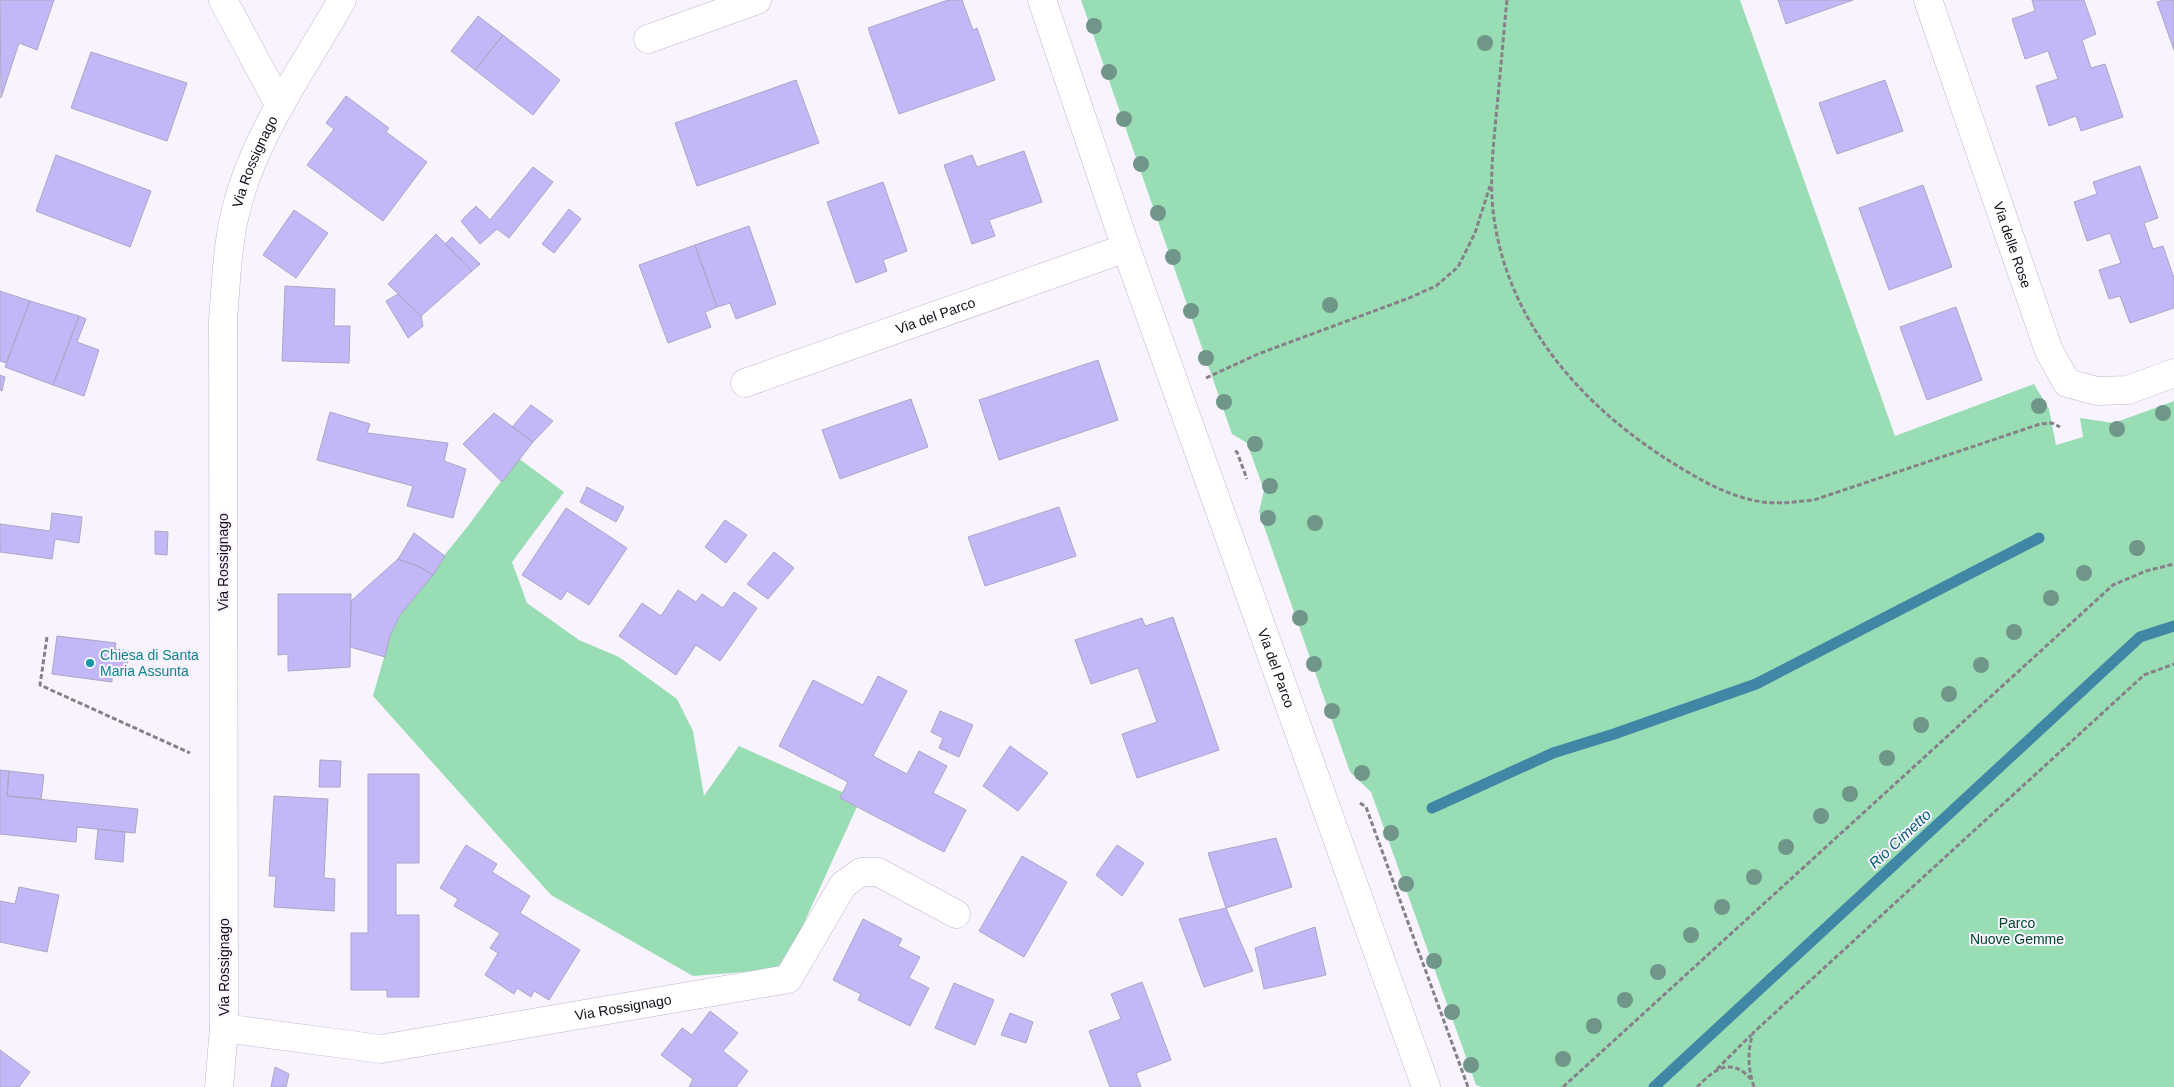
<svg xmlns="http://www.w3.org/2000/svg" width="2174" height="1087" font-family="Arial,sans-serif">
<rect width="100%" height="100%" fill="#f9f3ff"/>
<path fill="#99ddb4" d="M1081,0H1740L1895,436L2034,384L2049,409L2056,445L2083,437L2080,418L2114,423L2174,401V1087H1482L1476,1085L1371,792L1350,772L1259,512L1264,490L1247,443L1232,434Z
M518,458L564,492L512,562L527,603L579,640L619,657L677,699L693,731L704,796L739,746L860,800L783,969L693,976L551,895L373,696L396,615L468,526Z"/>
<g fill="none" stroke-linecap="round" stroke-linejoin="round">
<path stroke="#4087a5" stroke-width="11" d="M1432,808L1553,753L1614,734L1756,684L2039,538
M1654,1087L2140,637L2174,626"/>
</g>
<path fill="#c3b8f7" stroke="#aba7c5" d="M0,0H54L37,50L19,43L1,98Z
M948,0H962L973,30L977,28L995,80L899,114L868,28Z
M1778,0H1853L1786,24Z
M2032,0H2084L2096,34L2082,40L2091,68L2105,64L2123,117L2081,131L2076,116L2049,126L2036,86L2058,79L2048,51L2025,59L2012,19L2035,11Z
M2164,0H2174V50L2157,2Z
M478,16L503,35L475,70L451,51Z
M503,35L560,80L533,115L475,70Z
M91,52L187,83L167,141L71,108Z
M796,80L819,143L697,186L675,123Z
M1885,80L1903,131L1837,154L1819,103Z
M346,96L389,128L386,132L427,162L383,221L307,165L334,129L326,123Z
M1024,151L1042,202L989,220L995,236L972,244L944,165L972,155L977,167Z
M56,155L151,191L130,247L36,211Z
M2140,166L2158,218L2144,223L2153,249L2163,246L2174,278V308L2130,323L2120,296L2109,299L2099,270L2121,263L2110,233L2087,241L2074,202L2097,194L2093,182Z
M533,167L553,182L509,238L497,229L480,244L461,221L476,206L490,220Z
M883,182L907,251L883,260L887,271L856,283L827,202Z
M1923,185L1952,267L1889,290L1859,208Z
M569,209L581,219L554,253L542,244Z
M294,210L328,233L296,278L263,255Z
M749,226L776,304L736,319L730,303L717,307L695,245Z
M436,234L472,271L421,316L388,284Z
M452,237L480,264L472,271L445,244Z
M695,245L717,307L705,312L711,327L668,343L639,265Z
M285,286L335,289L334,326H350L349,363L282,361Z
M0,291L30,301L6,363L0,361Z
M398,294L421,316L423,326L408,338L386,301Z
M30,301L79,316L53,385L5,367Z
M1956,307L1982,380L1927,400L1900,327Z
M79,316L86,319L77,342L99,350L84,396L53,385Z
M1098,360L1118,420L999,460L979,400Z
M0,375L5,377L2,391L0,390Z
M911,399L928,447L840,479L822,430Z
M531,405L553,421L533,442L512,427Z
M330,412L370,424L367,433L448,443L444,461L466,469L453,518L407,506L413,486L317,460Z
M494,413L533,442L502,482L463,444Z
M587,487L624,507L616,522L580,502Z
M1059,507L1076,556L985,586L968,537Z
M566,508L627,548L589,605L567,591L561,600L522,575Z
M52,513L82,517L79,543L55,539L52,559L0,552V524L50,531Z
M725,520L747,535L726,563L705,547Z
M155,531L168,532L167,555L155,554Z
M414,533L445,556L433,575L422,568L398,559Z
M774,552L794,568L768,599L747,584Z
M398,559L422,568L433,575L400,615L390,636L385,657L350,647L351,601Z
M678,590L696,602L702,594L723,608L734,592L757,608L720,661L696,645L676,675L619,636L642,603L661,616Z
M278,594H351L350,667L288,671V654L278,655Z
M1173,617L1219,750L1137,778L1122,734L1157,722L1138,668L1091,684L1075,640L1142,618L1145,626Z
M57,636L116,643L115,649L129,651L126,677L112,675V682L52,674Z
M878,676L907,691L873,756L907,774L919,751L947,766L933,793L966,810L944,852L840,798L848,782L779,746L813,680L863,705Z
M940,711L973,725L959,757L939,748L943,738L931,732Z
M1010,746L1048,773L1018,811L983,786Z
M320,760L341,761L340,787H319Z
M0,770L9,771L7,796L138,809L135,833L77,827L76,842L0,834Z
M9,771L44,775L41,799L7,796Z
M368,774H419V863H396V915H419V997H387V990H351V933H368Z
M274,796L328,799L324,878L335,879L334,911L274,907L276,876H269Z
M98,829L125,832L123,862L95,859Z
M1276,838L1292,887L1226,908L1208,853Z
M466,845L497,864L492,872L530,896L520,913L580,950L549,1000L534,991L531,997L517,988L514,994L485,975L498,953L490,948L500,933L454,906L458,899L440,888Z
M1117,845L1144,863L1122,896L1096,875Z
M1022,856L1067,882L1024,957L979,931Z
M19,887L59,895L47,952L0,942V901L15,904Z
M1226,908L1253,971L1204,987L1179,919Z
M863,919L902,939L898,946L920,957L909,978L929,988L910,1026L858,1000L861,994L833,980Z
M1315,927L1326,975L1264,989L1255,948Z
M1142,982L1171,1060L1136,1073L1141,1087H1110L1089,1031L1121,1019L1111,994Z
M954,983L994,1000L975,1045L935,1028Z
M710,1011L738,1033L723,1051L748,1071L736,1087H689L693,1079L661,1055L682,1028L692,1035Z
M1010,1013L1033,1022L1026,1043L1001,1035Z
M0,1050L30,1072L19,1087H0Z
M275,1067L289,1074L286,1087H271Z"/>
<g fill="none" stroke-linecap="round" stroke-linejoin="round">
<g stroke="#c3b3cf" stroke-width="29">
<g id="minor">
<path d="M223,0L280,106"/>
<path id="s1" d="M1042,0L1126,248L1426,1087"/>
<path id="s2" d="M1928,0L2049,351L2067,383L2097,391L2128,390L2174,373"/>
<path d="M648,39L757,0"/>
<path id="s3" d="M745,383L1126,248"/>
<path id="s4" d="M224,1028L381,1049L788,979L843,885L861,872H878L956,914"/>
<path id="s5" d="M219,1087L224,1028L223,320C226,284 227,248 235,214C253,136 304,68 342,0"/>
</g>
</g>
<path stroke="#86808b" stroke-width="3" stroke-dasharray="5 2.5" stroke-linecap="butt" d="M1507,0C1503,39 1500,78 1496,117C1493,151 1489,184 1494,218C1509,326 1586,410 1676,465C1702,481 1730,497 1762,502C1779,504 1796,502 1814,500L2040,424L2052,423L2060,427
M1206,378L1258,354L1409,298L1436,286L1458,267L1475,233L1490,186
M1235,451L1237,452L1247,479
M47,637L40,685L190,753
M1360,803L1366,807L1468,1087
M1717,1069L1751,1035
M1563,1087L2113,585L2146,571L2174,564
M1697,1087C1714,1070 1730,1056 1751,1079
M1754,1087C1748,1069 1747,1051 1753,1033L2144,675L2174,664"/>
<use href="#minor" stroke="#fff" stroke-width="28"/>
</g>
<g fill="#709589">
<circle cx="1094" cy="26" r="8"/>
<circle cx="1485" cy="43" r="8"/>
<circle cx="1109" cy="72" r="8"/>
<circle cx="1124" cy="119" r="8"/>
<circle cx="1141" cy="164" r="8"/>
<circle cx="1158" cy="213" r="8"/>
<circle cx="1173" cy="257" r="8"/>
<circle cx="1330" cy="305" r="8"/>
<circle cx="1191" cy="311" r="8"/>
<circle cx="1206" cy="358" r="8"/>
<circle cx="1224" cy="402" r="8"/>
<circle cx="2039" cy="406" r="8"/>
<circle cx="2163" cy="413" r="8"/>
<circle cx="2117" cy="429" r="8"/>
<circle cx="1255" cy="444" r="8"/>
<circle cx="1270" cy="486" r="8"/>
<circle cx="1268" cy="518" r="8"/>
<circle cx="1315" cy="523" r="8"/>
<circle cx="2137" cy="548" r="8"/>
<circle cx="2084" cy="573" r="8"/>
<circle cx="2051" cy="598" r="8"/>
<circle cx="1300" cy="618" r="8"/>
<circle cx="2014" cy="632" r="8"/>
<circle cx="1314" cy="664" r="8"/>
<circle cx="1981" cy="665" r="8"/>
<circle cx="1949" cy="694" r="8"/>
<circle cx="1332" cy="711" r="8"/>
<circle cx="1921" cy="725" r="8"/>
<circle cx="1887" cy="758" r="8"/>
<circle cx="1362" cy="773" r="8"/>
<circle cx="1850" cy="794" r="8"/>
<circle cx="1821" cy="816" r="8"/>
<circle cx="1391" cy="833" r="8"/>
<circle cx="1786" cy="847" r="8"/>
<circle cx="1754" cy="877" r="8"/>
<circle cx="1406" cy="884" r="8"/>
<circle cx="1722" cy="907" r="8"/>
<circle cx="1691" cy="935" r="8"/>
<circle cx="1434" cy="961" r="8"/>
<circle cx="1658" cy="972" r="8"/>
<circle cx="1625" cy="1000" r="8"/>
<circle cx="1452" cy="1012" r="8"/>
<circle cx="1594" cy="1026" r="8"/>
<circle cx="1563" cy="1059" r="8"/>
<circle cx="1471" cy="1065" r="8"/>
</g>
<circle fill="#0f9aa8" stroke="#f9f3ff" stroke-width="2" cx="90" cy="663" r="5"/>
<g text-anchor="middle" stroke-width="4" stroke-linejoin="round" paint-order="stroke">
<g font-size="14" fill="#130d17" stroke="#f9f3ff">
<text dy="5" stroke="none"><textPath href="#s5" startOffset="930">Via Rossignago</textPath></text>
<text dy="5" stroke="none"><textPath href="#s2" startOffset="259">Via delle Rose</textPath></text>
<text dy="5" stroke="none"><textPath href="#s3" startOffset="202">Via del Parco</textPath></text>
<text transform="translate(223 562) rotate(-90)" y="5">Via Rossignago</text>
<text dy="5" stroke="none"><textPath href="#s1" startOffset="708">Via del Parco</textPath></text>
<text transform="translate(224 967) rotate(-90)" y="5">Via Rossignago</text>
<text dy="5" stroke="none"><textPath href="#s4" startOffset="404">Via Rossignago</textPath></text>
</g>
<g font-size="14" fill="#0d838f" stroke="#f9f3ff" text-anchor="start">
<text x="100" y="660">Chiesa di Santa<tspan x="100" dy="16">Maria Assunta</tspan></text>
</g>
<g font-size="14" fill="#004829" stroke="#f9f3ff">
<text x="2017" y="928">Parco<tspan x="2017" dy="16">Nuove Gemme</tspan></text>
</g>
<g font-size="15" font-style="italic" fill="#055e78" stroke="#f9f3ff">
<text transform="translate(1900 839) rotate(-43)" y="5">Rio Cimetto</text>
</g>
</g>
</svg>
